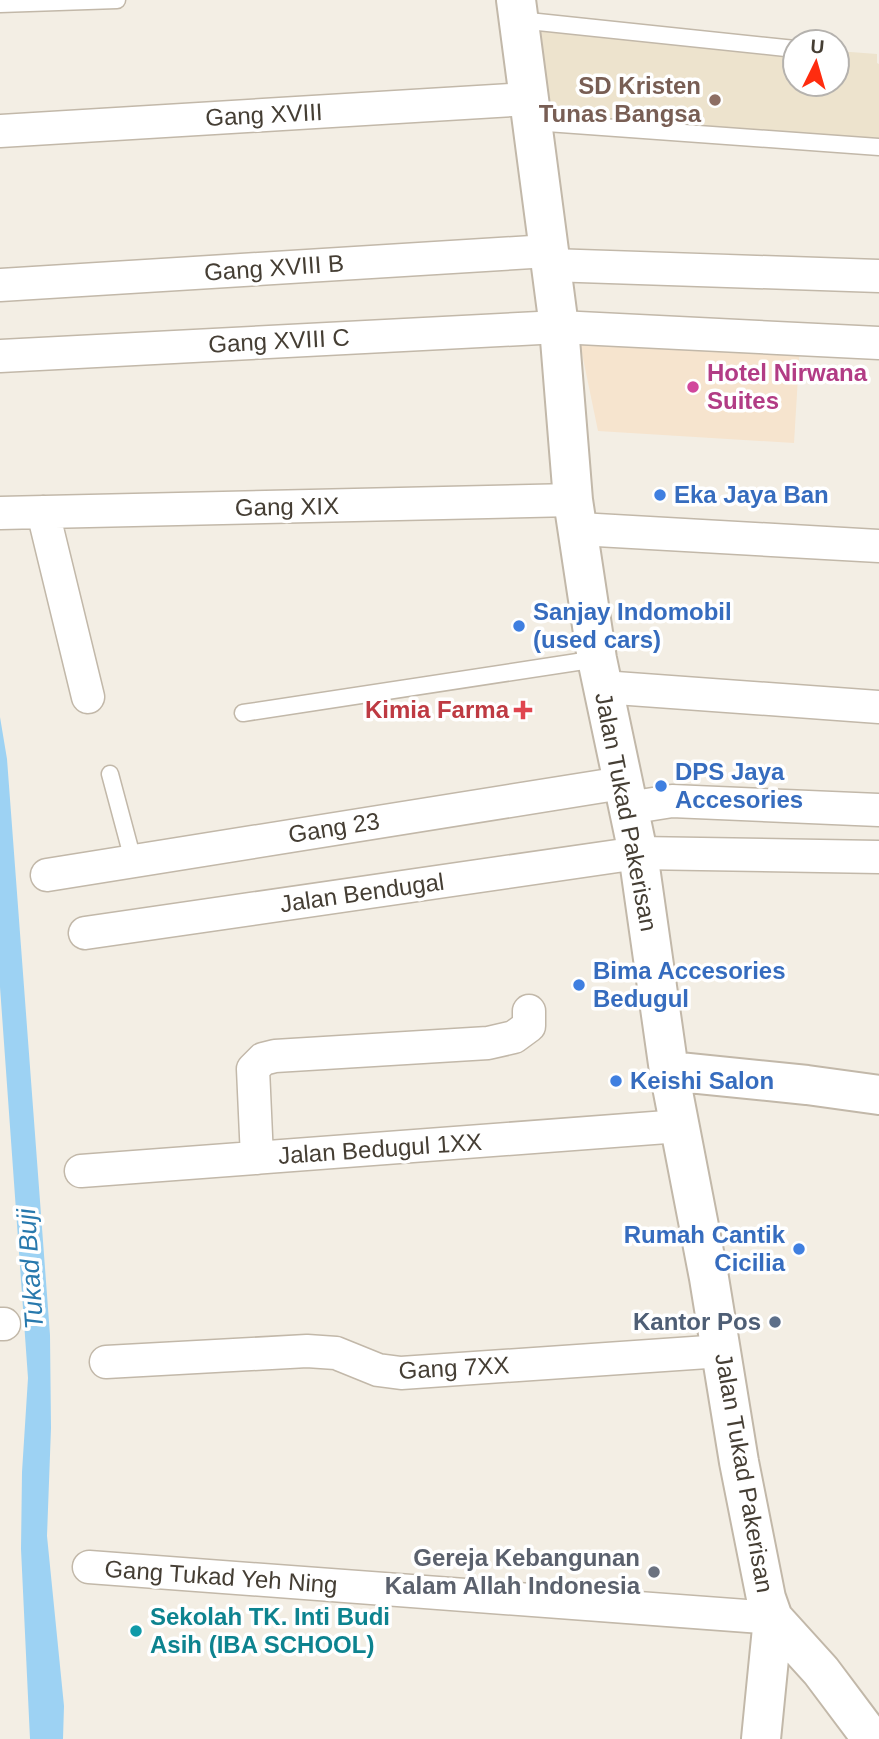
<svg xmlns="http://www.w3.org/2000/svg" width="879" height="1739" font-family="Arial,sans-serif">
<rect width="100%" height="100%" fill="#f3eee4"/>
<path fill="#f6e4ce" d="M578,334L800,344L794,443L598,431Z"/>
<path fill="#ede3cd" d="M533,26L795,47V84H837V51L877,54V63L879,64V142L554,117Z"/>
<path fill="#9dd2f3" d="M0,717L7,759L50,1335L51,1428L47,1536L64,1706L63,1739H30L21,1549L22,1472L28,1378L0,987Z"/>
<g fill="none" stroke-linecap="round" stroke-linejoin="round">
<g stroke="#c2b8a9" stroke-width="19">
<path id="service" d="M0,4L117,0
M519,20L795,49
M533,122L879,147
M243,713L597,659
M110,774L133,860"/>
</g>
<g stroke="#c2b8a9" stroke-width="35">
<path id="minor" d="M0,131L529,99
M550,265L879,276
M0,285L548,251
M0,356L559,327L879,343
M43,512L88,697
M0,513L573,500
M579,529L879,546
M602,687L879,707
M628,808L672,801L879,810
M47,875L622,783
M85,933L638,853L879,857
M257,1158L253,1069L263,1059L275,1056L488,1043L514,1037L529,1026V1011
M81,1171L680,1126
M0,1324H4
M106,1362L307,1351L336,1353L378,1370L401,1373L722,1351
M89,1567L773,1618"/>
</g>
<g stroke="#c2b8a9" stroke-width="42">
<path id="tertiary" d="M516,0L559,327L573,500L597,659L638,853L669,1071L709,1278L739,1462L766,1598L773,1618L761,1739
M669,1071L807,1085L879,1095
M773,1618L821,1671L872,1739"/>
</g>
<use href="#service" stroke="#fff" stroke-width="16"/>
<use href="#minor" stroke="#fff" stroke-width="32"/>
<use href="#tertiary" stroke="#fff" stroke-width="38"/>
</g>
<circle fill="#8d6e63" stroke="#fff" stroke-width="2.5" cx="715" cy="100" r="7"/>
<circle fill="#d1479c" stroke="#fff" stroke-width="2.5" cx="693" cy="387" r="7"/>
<g fill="#3f7fe0" stroke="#fff" stroke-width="2.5">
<circle cx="660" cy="495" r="7"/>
<circle cx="519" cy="626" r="7"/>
<circle cx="661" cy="786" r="7"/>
<circle cx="579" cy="985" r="7"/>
<circle cx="616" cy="1081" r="7"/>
<circle cx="799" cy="1249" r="7"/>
</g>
<path fill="#e0444e" stroke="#fff" stroke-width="2.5" d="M519.5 699.5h7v7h7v7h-7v7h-7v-7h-7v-7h7z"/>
<circle fill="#5c6f8a" stroke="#fff" stroke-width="2.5" cx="775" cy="1322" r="7"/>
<circle fill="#6b7280" stroke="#fff" stroke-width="2.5" cx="654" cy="1572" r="7"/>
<circle fill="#0f9aa8" stroke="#fff" stroke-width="2.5" cx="136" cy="1631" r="7"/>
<g text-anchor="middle" stroke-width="7" stroke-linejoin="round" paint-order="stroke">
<g font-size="24" font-weight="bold" fill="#785e54" stroke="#fff" text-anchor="end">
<text x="701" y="94">SD Kristen<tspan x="701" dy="28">Tunas Bangsa</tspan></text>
</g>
<g font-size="24" fill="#453e34" stroke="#fff">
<text transform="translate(264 115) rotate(-3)" y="8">Gang XVIII</text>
<text transform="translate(274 268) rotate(-4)" y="8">Gang XVIII B</text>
<text transform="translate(279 341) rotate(-3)" y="8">Gang XVIII C</text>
<text transform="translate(287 507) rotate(-1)" y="8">Gang XIX</text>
<text transform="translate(626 812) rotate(79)" y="8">Jalan Tukad Pakerisan</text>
<text transform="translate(334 828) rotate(-9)" y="8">Gang 23</text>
<text transform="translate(362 893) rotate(-8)" y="8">Jalan Bendugal</text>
<text transform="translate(380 1149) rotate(-4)" y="8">Jalan Bedugul 1XX</text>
<text transform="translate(454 1368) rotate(-3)" y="8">Gang 7XX</text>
<text transform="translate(744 1473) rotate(80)" y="8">Jalan Tukad Pakerisan</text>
<text transform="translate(221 1577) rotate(4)" y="8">Gang Tukad Yeh Ning</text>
</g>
<g font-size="24" font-weight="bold" fill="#b23c85" stroke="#fff" text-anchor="start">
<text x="707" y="381">Hotel Nirwana<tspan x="707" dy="28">Suites</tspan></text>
</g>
<g font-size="24" font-weight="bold" fill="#366cbe" stroke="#fff" text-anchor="start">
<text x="674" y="503">Eka Jaya Ban</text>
<text x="533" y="620">Sanjay Indomobil<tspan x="533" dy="28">(used cars)</tspan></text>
<text x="675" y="780">DPS Jaya<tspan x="675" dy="28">Accesories</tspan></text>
<text x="593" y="979">Bima Accesories<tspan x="593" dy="28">Bedugul</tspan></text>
<text x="630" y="1089">Keishi Salon</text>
<text x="785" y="1243" text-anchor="end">Rumah Cantik<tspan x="785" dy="28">Cicilia</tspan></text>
</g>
<g font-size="24" font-weight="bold" fill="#be3a42" stroke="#fff" text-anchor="end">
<text x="509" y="718">Kimia Farma</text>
</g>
<g font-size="24" font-weight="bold" fill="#4e5e75" stroke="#fff" text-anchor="end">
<text x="761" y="1330">Kantor Pos</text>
</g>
<g font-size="24" font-weight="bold" fill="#5b616d" stroke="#fff" text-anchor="end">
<text x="640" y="1566">Gereja Kebangunan<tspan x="640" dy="28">Kalam Allah Indonesia</tspan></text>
</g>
<g font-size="24" font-weight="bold" fill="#0d838f" stroke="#fff" text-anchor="start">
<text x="150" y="1625">Sekolah TK. Inti Budi<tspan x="150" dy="28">Asih (IBA SCHOOL)</tspan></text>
</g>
<g font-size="26" font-style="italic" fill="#2879ad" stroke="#fff">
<text transform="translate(30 1269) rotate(-94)" y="9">Tukad Buji</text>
</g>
</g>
<g transform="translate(816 63) rotate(5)"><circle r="33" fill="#ffffff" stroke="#b5b2ae" stroke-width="2"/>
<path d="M0-5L12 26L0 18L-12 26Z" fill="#ff2c0f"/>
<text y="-10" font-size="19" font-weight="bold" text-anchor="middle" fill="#453e34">U</text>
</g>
</svg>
